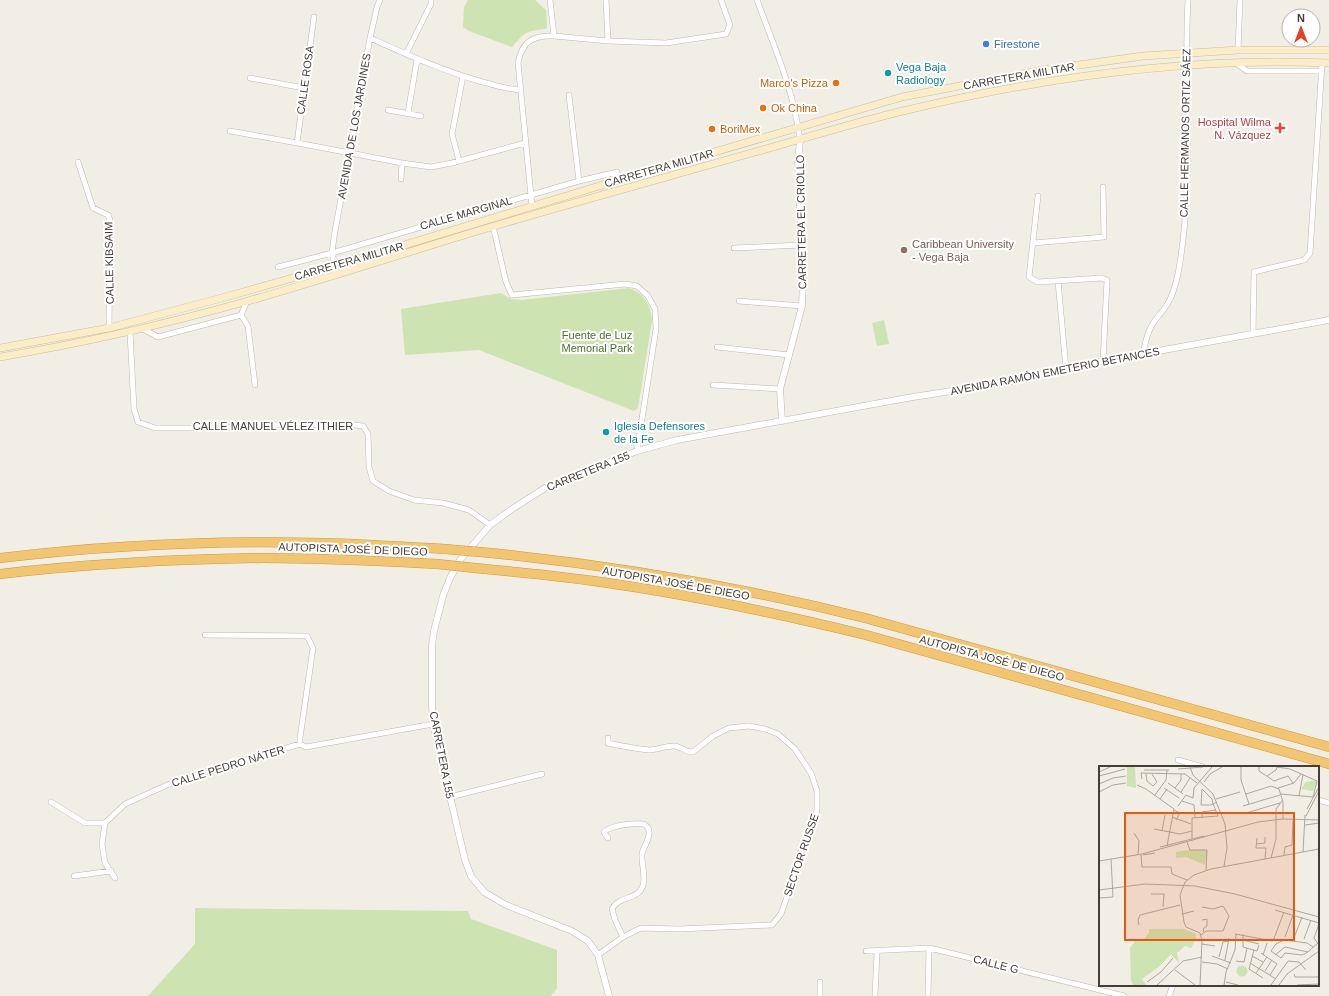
<svg xmlns="http://www.w3.org/2000/svg" width="1329" height="996" font-family="Helvetica,sans-serif">
<rect width="100%" height="100%" fill="#f1eee6"/>
<path fill="#cde3b1" d="M468,0H535L546,10L547,26L546,29C526,31 525,32 512,47L469,31L463,27L464,7Z
M629,288C644,293 651,305 652,320L638,408L634,411L479,350L405,355L401,309L501,293L511,299L521,300Z
M884,320L889,344L877,346L872,323Z
M195,908L468,911L471,919L557,950V988L551,996H148L195,944Z"/>
<g fill="none" stroke-linecap="round" stroke-linejoin="round">
<g stroke="#bfb8ac" stroke-width="6">
<path id="minor" d="M550,0L554,36
M606,0L608,41
M757,0C774,46 794,91 800,140
M370,38C406,54 441,70 479,81C493,85 506,89 520,90
M1238,50L1240,0
M406,54L431,4V0
M1236,63L1247,71H1321
M250,78L304,88
M569,95L579,181
M388,110L421,116
M408,113L417,60
M230,131L303,144L402,163L431,167L452,163L525,143
M297,143L314,17
M459,161L452,134L463,76
M78,162L93,208L108,215L110,220L109,328
M401,179L402,163
M1038,196L1029,277L1038,282L1102,278L1107,280L1103,361
M532,206L518,63C522,42 532,35 554,36L608,41L666,43L726,34L730,25L721,0
M493,226L506,282L512,295L625,284L637,286L648,296L655,309L656,329L637,451
M1033,243L1104,237L1103,187
M734,248L802,245
M278,267L332,253L579,181L617,172L619,180
M337,274L332,253L334,237L370,38L377,7L380,0
M1058,281L1066,369
M739,301L802,306
M241,315L248,326L255,385
M241,315L247,301
M143,329L158,337L241,315
M130,332L134,409L138,422L155,428H222L259,425L345,424L363,426L368,434L369,467L373,481L389,491L414,500L443,503L469,510L490,525
M1253,334L1254,272L1304,260L1310,253L1322,63
M717,347L789,355
M1143,354C1145,345 1146,336 1151,327C1155,318 1164,311 1168,303C1173,295 1176,283 1178,274C1195,183 1183,91 1188,0
M713,385L780,389
M205,635L307,636L313,648L300,738V744
M300,744L306,747L433,724
M1178,760L1203,767
M450,797L542,774
M1318,800L1329,803
M51,802L85,823H105
M608,838L605,834L604,832C611,825 634,823 644,824C647,826 650,829 649,834C649,841 643,847 642,854C641,865 648,882 640,891C632,900 618,897 612,909L615,920L623,937
M74,876L111,871
M115,878L105,863L102,844L105,823L125,804L167,785L202,773L300,744
M866,951L929,948L938,950L1124,996
M598,955L623,937L641,928L679,929L772,925L781,914L789,891L803,846L815,818L817,810V791L811,773L795,749L778,734L765,729L749,726L729,728L713,736L693,752C685,752 681,747 675,746C667,745 658,750 650,750C636,749 622,746 608,743V738
M820,982V996
M875,996L877,952
M928,996L929,948
M1169,996L1173,985"/>
</g>
<g stroke="#bfb8ac" stroke-width="7">
<path id="tertiary" d="M782,421L780,389L802,306L803,280L798,161L800,140
M609,996L598,955L588,941L572,931L506,905L484,892L471,876L465,860L433,724L432,705V645L434,631L443,596L450,578L460,560L490,525L512,509L545,488L637,451L677,440L907,398L1008,382L1103,361L1329,320"/>
</g>
<g stroke="#cebf98" stroke-width="8">
<path id="secondary" d="M0,348L109,328L229,296L335,266L619,180L902,97L1043,70L1143,56L1238,50H1329
M0,357C84,343 166,324 248,301C329,278 410,251 491,227C578,201 667,177 755,152C806,138 856,122 907,110C1045,77 1187,57 1329,63"/>
</g>
<g stroke="#d09941" stroke-width="10">
<path id="motorway" d="M491,553C618,566 741,587 865,618L1329,747
M0,558C107,545 216,540 324,543C364,544 405,547 445,549
M485,569C528,573 571,577 614,584C699,596 783,615 866,635L1329,764
M0,574C88,564 176,559 264,558C321,558 379,561 437,564"/>
</g>
<use href="#minor" stroke="#fff" stroke-width="5"/>
<use href="#tertiary" stroke="#fff" stroke-width="6"/>
<use href="#secondary" stroke="#faedc7" stroke-width="7"/>
<use href="#motorway" stroke="#f2c570" stroke-width="9"/>
<g stroke="#d09941" stroke-width="10" stroke-linecap="butt">
<path id="motorway-bridge" d="M445,549L491,553
M437,564L485,569"/>
</g>
<use href="#motorway-bridge" stroke="#f2c570" stroke-width="9"/>
</g>
<circle fill="#3f7fe0" stroke="#fff" stroke-width="1.5" cx="986" cy="44" r="4"/>
<g fill="#0f9aa8" stroke="#fff" stroke-width="1.5">
<circle cx="888" cy="73" r="4"/>
<circle cx="606" cy="432" r="4"/>
</g>
<g fill="#e8710a" stroke="#fff" stroke-width="1.5">
<circle cx="836" cy="83" r="4"/>
<circle cx="763" cy="108" r="4"/>
<circle cx="712" cy="129" r="4"/>
</g>
<path fill="#e0444e" stroke="#fff" stroke-width="1.5" d="M1278 122h4v4h4v4h-4v4h-4v-4h-4v-4h4z"/>
<circle fill="#8d6e63" stroke="#fff" stroke-width="1.5" cx="904" cy="250" r="4"/>
<g text-anchor="middle" stroke-width="4" stroke-linejoin="round" paint-order="stroke">
<g font-size="11" fill="#366cbe" stroke="#fff" text-anchor="start">
<text x="994" y="48">Firestone</text>
</g>
<g font-size="11" fill="#0d838f" stroke="#fff" text-anchor="start">
<text x="896" y="71">Vega Baja<tspan x="896" dy="13">Radiology</tspan></text>
<text x="614" y="430">Iglesia Defensores<tspan x="614" dy="13">de la Fe</tspan></text>
</g>
<g font-size="11" fill="#433e36" stroke="#fff">
<text transform="translate(1019 76) rotate(-10)" y="4">CARRETERA MILITAR</text>
<text transform="translate(305 80) rotate(-82)" y="4">CALLE ROSA</text>
<text transform="translate(354 126) rotate(-80)" y="4">AVENIDA DE LOS JARDINES</text>
<text transform="translate(1185 133) rotate(-89)" y="4">CALLE HERMANOS ORTIZ SÁEZ</text>
<text transform="translate(659 168) rotate(-16)" y="4">CARRETERA MILITAR</text>
<text transform="translate(466 213) rotate(-16)" y="4">CALLE MARGINAL</text>
<text transform="translate(801 222) rotate(-91)" y="4">CARRETERA EL CRIOLLO</text>
<text transform="translate(349 261) rotate(-16)" y="4">CARRETERA MILITAR</text>
<text transform="translate(109 263) rotate(-91)" y="4">CALLE KIBSAIM</text>
<text transform="translate(1055 371) rotate(-11)" y="4">AVENIDA RAMÓN EMETERIO BETANCES</text>
<text x="273" y="430">CALLE MANUEL VÉLEZ ITHIER</text>
<text transform="translate(588 471) rotate(-22)" y="4">CARRETERA 155</text>
<text transform="translate(353 549) rotate(2)" y="4">AUTOPISTA JOSÉ DE DIEGO</text>
<text transform="translate(676 583) rotate(10)" y="4">AUTOPISTA JOSÉ DE DIEGO</text>
<text transform="translate(992 658) rotate(15)" y="4">AUTOPISTA JOSÉ DE DIEGO</text>
<text transform="translate(442 755) rotate(79)" y="4">CARRETERA 155</text>
<text transform="translate(228 766) rotate(-17)" y="4">CALLE PEDRO NÁTER</text>
<text transform="translate(801 855) rotate(-71)" y="4">SECTOR RUSSE</text>
<text transform="translate(996 964) rotate(14)" y="4">CALLE G</text>
</g>
<g font-size="11" fill="#c56008" stroke="#fff" text-anchor="start">
<text x="828" y="87" text-anchor="end">Marco's Pizza</text>
<text x="771" y="112">Ok China</text>
<text x="720" y="133">BoriMex</text>
</g>
<g font-size="11" fill="#be3a42" stroke="#fff" text-anchor="end">
<text x="1271" y="126">Hospital Wilma<tspan x="1271" dy="13">N. Vázquez</tspan></text>
</g>
<g font-size="11" fill="#785e54" stroke="#fff" text-anchor="start">
<text x="912" y="248">Caribbean University<tspan x="912" dy="13">- Vega Baja</tspan></text>
</g>
<g font-size="11" fill="#48702e" stroke="#fff">
<text x="597" y="339">Fuente de Luz<tspan x="597" dy="13">Memorial Park</tspan></text>
</g>
</g>
<g transform="translate(1099 766)">
<rect width="220" height="220" fill="#f1eee6"/>
<path d="M28,1H36L37,22L28,20ZM218,14L214,25L202,23L207,16ZM90,84H108L106,99L87,91L77,92V86ZM50,163H85L97,168V173L92,182L86,180L78,187L80,197L72,188L61,200L43,213L47,219H34L32,215L31,182L36,175L44,174L50,167ZM137.5 205a5.5 5.5 0 1 1 11 0a5.5 5.5 0 1 1-11 0Z" fill="#cde3b1"/>
<path fill="none" stroke="#aba8a0" stroke-width="1" d="M91,1L94,9L114,28L126,58L128,82L125,100M142,1V14L150,38M160,1V5L175,15L189,10L194,17M178,1L191,3L218,15L214,31L181,28M79,3L104,1M45,4H70M0,6L11,1M47,8L48,15L54,20L58,16L53,8M0,10L26,3M168,10L177,4L178,1M43,13L42,7L86,8L98,17M105,16L111,8L123,1M69,17L84,28M0,18L14,12L27,10M38,19L47,23L75,43L68,80M65,22L80,32M76,22L82,14V8M179,22L195,17L202,8M0,26L14,19L27,17M82,26L91,12M147,28L172,20L180,23L184,36V53M56,29L67,14L68,4M200,30L204,8M61,33L68,23M117,33L141,26M83,35L95,39L96,51M79,40L87,29L94,32L95,22L113,1M144,40L181,29M208,43L220,21M75,44L81,47L77,54M147,47L181,37M207,50L220,25M73,51L92,58M103,52V46L117,44M206,59L220,57M55,63L81,68L93,65M63,65L66,49M35,67L40,75L39,88M158,72L157,82H167L166,93M93,73V52L119,50L114,38L113,33L103,23L102,39H112L118,36M88,76L91,84H108L107,104M157,78L166,77V71M61,81L105,70M204,86L206,49M42,89L43,101H72L73,108L88,114M44,89L56,87M185,89L186,81L193,79L194,55M172,92L177,73V43L183,35M0,95L43,88L159,56L184,53L220,54M0,124L46,118L96,120L136,128L220,151M52,128H65L64,141M1,132L14,131L12,93M176,144L220,157M83,148L95,145M103,154L108,153V160L104,163L105,166M220,158L215,172L220,179M40,159L39,154L41,149L81,139M136,168L174,175L185,146M144,168V181L158,185L160,179M102,169L107,165H124L130,150L124,140L114,143L103,141M186,171L194,149M195,172L203,151M205,173L212,154M144,174L160,178M103,178L116,180M214,181L208,177L185,174L177,178L172,185L182,192L186,187L203,189L209,186L220,176M155,184L150,203L164,212M162,187L178,198L171,209M164,189L168,177M176,189L186,181L209,186M113,190L132,197M153,190L164,196M120,191L124,176L130,175M126,194L130,172M137,195L145,196L148,182M103,196L118,198L129,203M151,197L177,213M76,204L96,219M166,205L173,194M157,207L168,191M195,208L196,211H220M48,216L62,206L74,192M127,216L139,219M58,219L84,195L103,191M101,219L103,174L101,167L87,161L85,156L81,129L86,116L95,109L112,103L220,83M125,219L127,206L136,184L137,168M172,219L189,195L200,196L207,204M180,219L188,208L220,185M198,219L220,218"/>
<path fill="#e8590c" fill-opacity="0.15" stroke="#e8590c" stroke-width="2" d="M26,47H195V174H26Z"/>
<rect width="220" height="220" fill="none" stroke="#433e36" stroke-width="2"/>
</g>
<g transform="translate(1301 28)"><circle r="19" fill="#ffffff" stroke="#b4b2af"/>
<path d="M0-3L7 15L0 10L-7 15Z" fill="#e84026"/>
<text y="-6" font-size="11" font-weight="bold" text-anchor="middle" fill="#433e36">N</text>
</g>
</svg>
